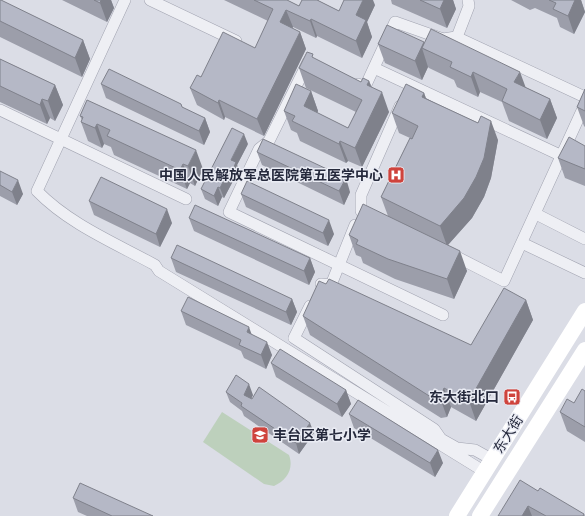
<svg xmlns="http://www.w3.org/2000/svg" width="585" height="516" font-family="'Open Sans','Noto Sans SC',sans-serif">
<rect width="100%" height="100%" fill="#dbdde6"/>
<path fill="#bdd0bc" d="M222,412L289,455C294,469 287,480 274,486L264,484L203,442Z"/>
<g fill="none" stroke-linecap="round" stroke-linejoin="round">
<g stroke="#a1a3b0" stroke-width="12">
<path id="street" d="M125,0L37,191C69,224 115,243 155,265L159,271L485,472
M150,0L236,41
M457,37L469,6L468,0
M308,62L269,141L259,149L229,212L443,315
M374,68L562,156
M358,84L365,87L395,22L443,39L456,37L585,97
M0,110L186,199
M361,211V195L400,106
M536,214L585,239
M522,243L585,273
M451,254L504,281L585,104
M321,284L331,285L355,225
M310,306L294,338L434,429L441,439L457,448L475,450L493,460"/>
</g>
<use href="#street" stroke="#eeeff4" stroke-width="11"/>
<path stroke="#fff" stroke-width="16" d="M457,516L585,311
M480,516L585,350"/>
</g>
<path fill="#9c9eaa" d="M0,0L83,40L90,59L82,77L0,37Z
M62,0H111L114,8L107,22Z
M224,0H287L299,6L302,0H319V1L339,11L375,5L367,22L372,37L362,58L317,36L316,38L293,27L292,28L300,32L306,49L264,136L225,117L224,120L197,105L190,88L201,77L255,48L268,21Z
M391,0H453L456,9L447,28L392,4Z
M511,0H581L585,12L574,34L560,27L557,18L535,8L530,10Z
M424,42V43L525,87L550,99L557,118L547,139L509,121L502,102L480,92L478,97L457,87L454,80L429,68L428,67L422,80L385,63L378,44Z
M0,59L55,85L63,105L55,121L50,118L47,124L0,102Z
M315,59L361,82L369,81L372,87L389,112L362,167L348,161L346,163L300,141L297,133L291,130L284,111L311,91L318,111L317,113L348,128L356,112L306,88L299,68Z
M101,84L183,108L205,118L210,132L204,145L106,98Z
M585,89V127L584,126L577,107Z
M424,93L426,98L498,140L491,178L484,197L472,218L448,245L467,271L454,299L395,279L363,263L361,257L356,255L349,235L388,216L381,197L410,138L399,133L392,113Z
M80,116L203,169L195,186L190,183L187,189L114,155L111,147L104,144L102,148L88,141L81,122L82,120Z
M248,144L237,165L240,172L236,182L233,181L224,198L222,197L218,206L205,199L201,189Z
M585,146V186L565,178L558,158Z
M257,152L350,192L344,205L262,165Z
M0,171L23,194L17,205L0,196Z
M241,194L334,234L328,246L246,207Z
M89,201L172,223L160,247L94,215Z
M189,218L310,258L315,272L309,285L194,231Z
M171,258L292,299L297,312L291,325L176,272Z
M526,300L533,320L476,421L451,407L447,417L441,418L310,335L303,316L471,345Z
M181,311L252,335L272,355L266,369L244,358L241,351L186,325Z
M271,363L346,390L351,404L342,417L276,377Z
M585,391V442L567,431L560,412L574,403Z
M226,392L253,395L251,399L314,433L299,454L244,416L242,411L230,402Z
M349,414L443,463L435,477L354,428Z
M538,491L584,514L585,516H498Z
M73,498L153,516H87L78,512Z"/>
<path fill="#7f818b" d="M101,0H111L114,8L107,22L100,3Z
M363,0H373L375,5L367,22L372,37L362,58L356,41V15Z
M444,0H453L456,9L447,28L440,9Z
M575,0H581L585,12L574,34L568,16Z
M286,10L293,27L287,39L280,22Z
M311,19L317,36L316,38L310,21Z
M300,32L306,49L264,136L257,119Z
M83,40L90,59L82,77L75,58Z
M424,42L427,51L422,48L428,67L422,80L415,61Z
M473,72L480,92L478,97L471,77Z
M520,72L527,91L514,82Z
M369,81L376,100L367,85Z
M55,85L63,105L55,121L48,101Z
M311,91L318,111L311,125L304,106Z
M382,92L389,112L362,167L355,148Z
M424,93L431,113L422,97Z
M42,99L50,118L47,124L40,105Z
M550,99L557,118L547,139L540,120Z
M219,100L225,117L224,120L218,103Z
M205,118L210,132L204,145L199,131Z
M491,121L498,140L491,178L484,197L472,218L447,246L440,226Z
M97,124L104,144L102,148L95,128Z
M244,134L248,144L237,165L240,172L236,182L232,172L231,160Z
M340,141L348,161L346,163L339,144Z
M196,150L203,169L195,186L188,166Z
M183,164L190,183L187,189L180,170Z
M229,170L233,181L224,198L220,188Z
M346,178L350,192L344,205L339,191Z
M18,180L23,194L17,205L12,192Z
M218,187L222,197L218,206L214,196Z
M167,209L172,223L160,247L156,234Z
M329,220L334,234L328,246L323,233Z
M460,251L467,271L454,299L447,279Z
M310,258L315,272L309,285L304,271Z
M292,299L297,312L291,325L286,312Z
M526,300L533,320L476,421L469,401Z
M249,327L254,341L247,332Z
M267,342L272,355L266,369L261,355Z
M249,384L253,395L248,405L244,395Z
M444,388L451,407L447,417L440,398Z
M346,390L351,404L342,417L337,404Z
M310,423L314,433L299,454L296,443Z
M438,450L443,463L435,477L430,463Z
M528,506L532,516H522Z"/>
<path fill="#b5b8c6" stroke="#7f818b" d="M0,0H1L83,40L75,58L0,21Z
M94,0H101L100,3Z
M254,0H287L299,6L302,0H317L339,11L344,0H363L356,15L366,20L356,41L311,19L310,21L286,10L280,22L300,32L257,119L219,100L218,103L190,88L197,75L201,77L223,32L255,48L273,9Z
M420,0H444L440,9Z
M549,0H575L568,16L553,9L556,3Z
M387,25L424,42L415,61L378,44Z
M431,29L520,72L514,82L550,99L540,120L502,101L507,89L473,72L471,77L450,67L452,62L422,48Z
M307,52L313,54L312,57L361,82L363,78L369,81L367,85L382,92L355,148L340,141L339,144L292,121L295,116L284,111L296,84L311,91L304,106L348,128L362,100L299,68Z
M0,59L55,85L48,101L42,99L40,105L0,86Z
M109,69L181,104L182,107L205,118L199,131L101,84Z
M406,84L424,93L422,97L478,123L481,116L491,121L484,158L476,177L464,198L440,226L381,197L410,138L412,139L418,126L392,113Z
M585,89V111L577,107Z
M87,100L196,150L188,166L183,164L180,170L107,136L110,130L97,124L95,128L81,122L83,117L80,116Z
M232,128L244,134L231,160L236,162L232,172L229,170L220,188L218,187L214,196L201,189Z
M569,137L585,146V169L558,158Z
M263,139L346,178L339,191L257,152Z
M0,171L18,180L12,192L0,185Z
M101,177L167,209L156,234L89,201Z
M247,181L329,220L323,233L241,194Z
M363,204L460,251L447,279L388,259L356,244L358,240L349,235Z
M195,205L310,258L304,271L189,218Z
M177,245L292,299L286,312L171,258Z
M329,279L471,345L504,288L526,300L469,401L444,388L440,398L434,399L303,316L319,281L326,284Z
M188,297L249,327L247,332L267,342L261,355L239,345L241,340L181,311Z
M280,349L346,390L337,404L271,363Z
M236,375L249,384L244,395L252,399L259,387L310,423L296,443L241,406L242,403L226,392Z
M582,389L585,391V427L560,412L567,399L574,403Z
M358,400L438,450L430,463L349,414Z
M520,480L538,491L540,488L584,514L583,516H546L528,506L522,516H498Z
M80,483L153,516H112L73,498Z"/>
<defs>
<g id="hospital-square" transform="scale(0.9)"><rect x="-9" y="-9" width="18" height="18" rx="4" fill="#cf433c" stroke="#eaecf4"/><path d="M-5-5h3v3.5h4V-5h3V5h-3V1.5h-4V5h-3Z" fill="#fff"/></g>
<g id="bus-square" transform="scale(0.9)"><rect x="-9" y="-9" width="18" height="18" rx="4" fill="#cf433c" stroke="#eaecf4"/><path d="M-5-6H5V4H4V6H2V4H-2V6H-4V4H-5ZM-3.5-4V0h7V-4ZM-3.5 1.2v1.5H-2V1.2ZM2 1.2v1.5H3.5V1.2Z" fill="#fff"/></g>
<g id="school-square" transform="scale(0.9)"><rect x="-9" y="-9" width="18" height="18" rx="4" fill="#cf433c" stroke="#eaecf4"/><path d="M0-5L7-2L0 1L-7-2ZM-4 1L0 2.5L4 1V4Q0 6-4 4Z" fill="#fff"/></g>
</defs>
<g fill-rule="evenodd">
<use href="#hospital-square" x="396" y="175"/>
<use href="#bus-square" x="512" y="397"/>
<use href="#school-square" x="260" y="435"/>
</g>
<g text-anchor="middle" stroke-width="3" stroke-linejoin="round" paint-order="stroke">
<g font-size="14" font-weight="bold" fill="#25293c" stroke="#eaecf4" text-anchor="end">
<text x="383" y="180">中国人民解放军总医院第五医学中心</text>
<text x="499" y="402">东大街北口</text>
<text x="273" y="440" text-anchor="start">丰台区第七小学</text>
</g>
<g font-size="14" fill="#25293c" stroke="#eaecf4">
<text transform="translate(508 434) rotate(-58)" y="5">东大街</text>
</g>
</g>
</svg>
